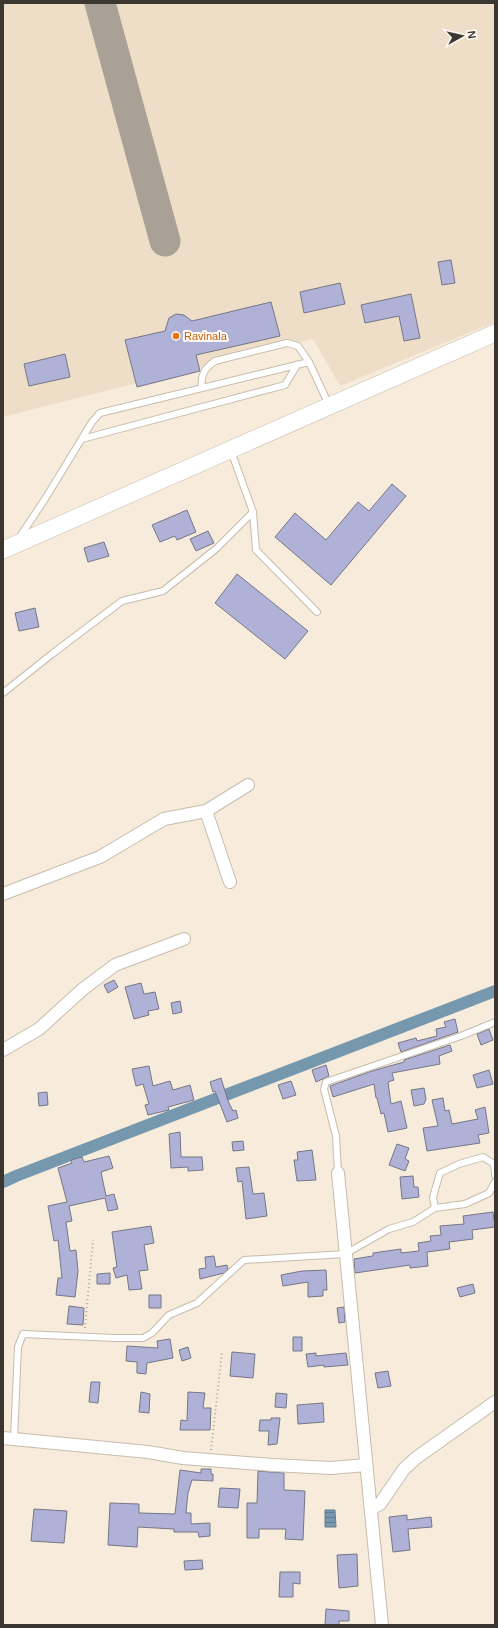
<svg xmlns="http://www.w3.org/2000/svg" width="498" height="1628" font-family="Arial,sans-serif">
<defs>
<pattern id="water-rules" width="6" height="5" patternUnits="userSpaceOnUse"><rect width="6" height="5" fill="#7698af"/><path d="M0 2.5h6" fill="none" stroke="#627d8f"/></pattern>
</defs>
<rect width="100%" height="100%" fill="#f7ebdc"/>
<path fill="#eedec8" d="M3,3H495V322L340,386L313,339L3,417Z"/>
<path fill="url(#water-rules)" stroke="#647b89" d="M325,1510H335L336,1527H325Z"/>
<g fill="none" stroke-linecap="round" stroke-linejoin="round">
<path stroke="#7698af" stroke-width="12" d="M3,1182L16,1176L495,991"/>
<path stroke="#aaa196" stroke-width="31" d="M100,3L165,241"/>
</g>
<path fill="#afb2d6" stroke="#757686" d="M451,260L455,283L442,285L438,262Z
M340,283L345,304L304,313L300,292Z
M411,294L420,338L404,341L399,316L365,323L361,305Z
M271,302L280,336L196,355L200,371L137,387L125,340L165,331L169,318L176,314L184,315L192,321Z
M65,354L70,377L29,386L24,364Z
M392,484L406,496L331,585L275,537L295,513L326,540L358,502L369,511Z
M187,510L196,532L177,540L175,536L160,542L152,525Z
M208,531L214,543L196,551L190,539Z
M104,542L109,556L88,562L84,548Z
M237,574L308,631L285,659L215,603Z
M35,608L39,627L19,631L15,613Z
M114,980L118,987L108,993L104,985Z
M141,983L144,994L155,992L159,1009L148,1011L149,1015L134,1019L125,987Z
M180,1001L182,1012L173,1014L171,1003Z
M455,1019L458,1032L401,1052L398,1043L416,1038L417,1041L437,1036L436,1029L446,1027L444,1022Z
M489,1029L493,1040L481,1045L477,1034Z
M450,1045L452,1051L439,1056L440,1064L392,1073L394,1080L388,1082L391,1104L401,1101L407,1128L388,1132L384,1113L381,1114L377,1098H376L374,1084L333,1097L330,1086L372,1071L404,1062V1060Z
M326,1065L329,1076L316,1082L312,1070Z
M149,1066L153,1086L170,1081L173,1090L190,1085L194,1100L168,1107L169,1110L148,1115L145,1105L149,1104L143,1084L136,1086L132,1069Z
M489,1070L493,1084L477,1088L473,1075Z
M221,1078L228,1101L233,1111L236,1110L238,1118L227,1122L215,1091L213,1092L210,1082Z
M291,1081L296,1095L283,1099L278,1085Z
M424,1088L426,1099L424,1104L414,1106L411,1090Z
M47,1092L48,1105L39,1106L38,1093Z
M443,1098L445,1111L449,1110L452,1124L478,1119L475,1110L485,1107L489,1133L478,1135L480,1143L427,1151L423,1128L438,1126L432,1100Z
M180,1132L181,1157H202L203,1170L188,1171V1167L171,1168L169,1134Z
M243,1141L244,1150L233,1151L232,1142Z
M397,1144L409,1148L405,1159L409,1161L405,1171L389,1165Z
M312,1150L316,1180L297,1181L294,1160H298L297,1152Z
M109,1156L113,1168L101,1172L106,1196L114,1194L118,1209L108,1211L105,1198L69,1206L72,1221L66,1222L70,1251L76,1250L78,1271L75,1297L56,1295L58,1278H62L58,1240L54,1241L48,1206L67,1202L58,1168L72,1163L71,1160L82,1157L84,1162Z
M249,1167L253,1194L264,1193L267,1216L246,1219L242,1181L238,1182L236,1168Z
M413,1176L414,1187H418L419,1197L402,1199L400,1177Z
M493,1212L495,1227L472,1230L473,1239L449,1242L450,1249L427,1252L428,1266L410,1268V1265L355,1273L354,1259L373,1256V1253L401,1249V1253L419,1251L418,1243L431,1241L430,1236L441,1235L440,1226L464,1224L463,1216Z
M151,1226L154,1243L144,1245L148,1270L139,1271L142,1289L129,1290L127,1275L116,1278L113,1268L117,1267L112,1232Z
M214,1256L216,1267L227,1265L228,1269L224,1273L200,1279L199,1269L206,1268L205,1257Z
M326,1270L327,1290H323V1296L308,1297V1282L283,1286L281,1275L302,1271Z
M110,1273V1284H97V1274Z
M473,1284L475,1293L460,1297L457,1288Z
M149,1295H161V1308H149Z
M69,1306L84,1308L83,1325L67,1324Z
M344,1307L345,1322L339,1323L337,1308Z
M293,1337H302V1351H293Z
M170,1339L173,1358L147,1363L146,1374L137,1373V1362L126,1361L127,1346L158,1348L157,1341Z
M188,1347L191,1358L182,1361L179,1350Z
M232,1352L255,1354L253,1378L230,1376Z
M316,1353V1356L346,1353L348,1365L324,1367V1365L308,1367L306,1354Z
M388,1371L391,1386L378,1388L375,1373Z
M91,1382H100L98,1403L89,1402Z
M141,1392L150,1394L149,1413L139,1412Z
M188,1392L205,1393L203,1408H211L210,1430H180L181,1420L187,1421Z
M276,1393L287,1394L286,1408L275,1407Z
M323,1403L324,1422L298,1424L297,1405Z
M271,1418H280L277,1444L268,1445L269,1431H259L260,1420H271Z
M201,1469H211V1474H213V1481L192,1480L188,1493L186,1513H191V1524L210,1523V1536L199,1537L198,1532H174V1529L138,1527L137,1547L108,1545L110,1503L139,1504V1513L175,1514L180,1470L201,1473Z
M258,1471L284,1473V1490L305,1491L303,1540L285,1539L286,1529H259V1538H247V1503H257Z
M220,1488L240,1489L238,1508L218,1507Z
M34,1509L67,1511L64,1543L31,1541Z
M407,1515V1520L431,1517L432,1527L408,1529L410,1550L393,1552L389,1517Z
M357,1554L358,1586L339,1588L337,1555Z
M202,1560L203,1569L185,1570L184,1561Z
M280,1572H300V1584L293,1583V1597H279Z
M326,1609L349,1611V1621H339V1625H325Z"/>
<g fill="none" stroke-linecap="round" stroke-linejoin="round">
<g stroke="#c7bcad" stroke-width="8">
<path id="lane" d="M202,388C200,375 205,368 215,361L287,343L298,346L309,362
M82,439L285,385L297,365
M231,451L253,512L256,550L317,612
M19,538L45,499L92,422L100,413L309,362L329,405
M3,693L52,654L122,601L163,591L217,548L253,512
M338,1173L336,1136L324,1089L326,1082L461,1036L495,1022
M435,1208L433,1197L440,1173L459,1164L483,1157L494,1164L495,1175
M14,1439L18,1347L23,1334L115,1338H143L152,1333L169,1315L197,1303L244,1260L345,1254L389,1229L413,1222L435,1208L465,1204L489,1193L495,1182"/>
</g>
<g stroke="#c7bcad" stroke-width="14">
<path id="street" d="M206,811L230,882
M3,894L100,857L164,819L206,811L248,785
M3,1050L39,1029L83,989L115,965L184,939
M338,1173L382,1625
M3,1438L148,1452L183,1458L272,1465L331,1468L366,1465
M371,1509L380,1504L404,1469L416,1458L495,1402"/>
</g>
<g stroke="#c7bcad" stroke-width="18">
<path id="secondary" d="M3,550L495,333"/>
</g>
<path stroke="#afa69a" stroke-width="2" stroke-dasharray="1 3" stroke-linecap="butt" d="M85,1328L93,1240
M211,1450L222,1352"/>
<use href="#lane" stroke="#fff" stroke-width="6"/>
<use href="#street" stroke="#fff" stroke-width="12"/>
<use href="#secondary" stroke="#fff" stroke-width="17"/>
</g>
<circle fill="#e8710a" stroke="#fffaf4" stroke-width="1.5" cx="176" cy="336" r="4"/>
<g text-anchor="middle" stroke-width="4" stroke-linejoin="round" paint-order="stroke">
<g font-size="11" fill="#c56008" stroke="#fffaf4" text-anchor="start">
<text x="184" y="340">Ravinala</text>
</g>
</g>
<rect width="498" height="1628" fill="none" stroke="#3b3630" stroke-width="8"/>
<g transform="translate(462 36) rotate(82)" stroke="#fffaf4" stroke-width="3" paint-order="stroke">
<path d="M0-3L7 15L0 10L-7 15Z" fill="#3b3630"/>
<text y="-6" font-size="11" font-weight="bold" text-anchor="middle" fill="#3b3630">N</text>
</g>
</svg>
